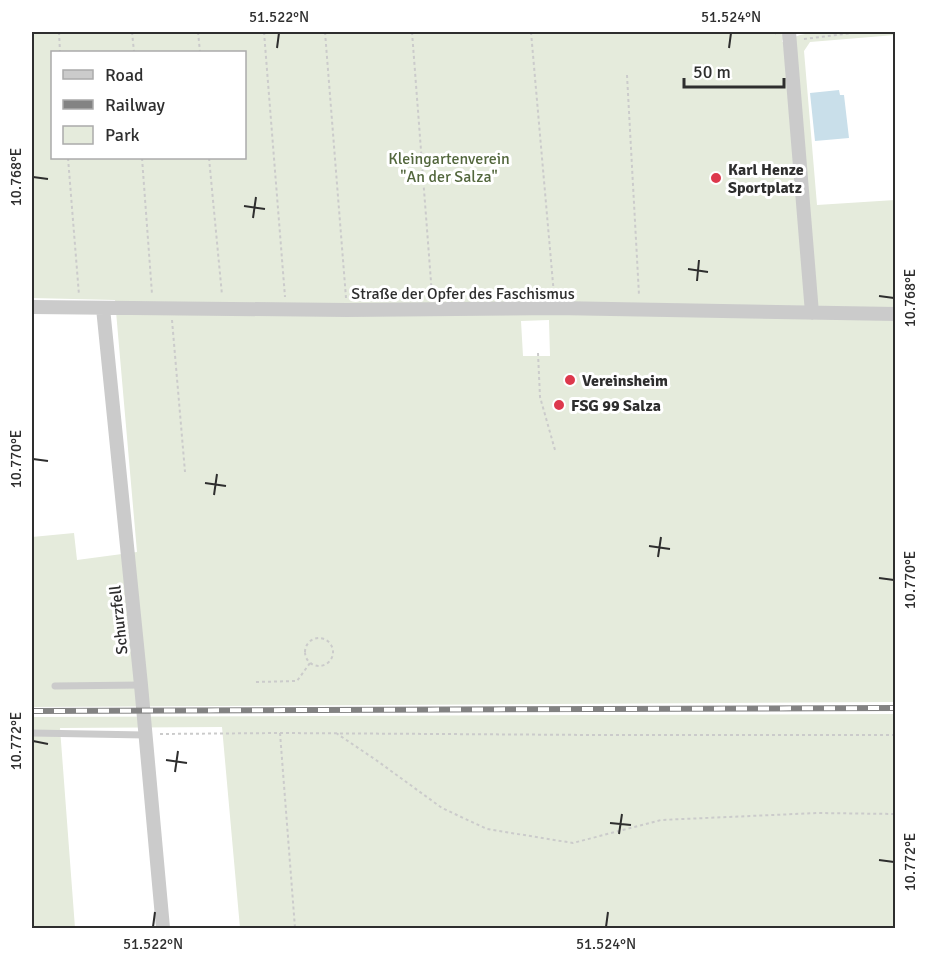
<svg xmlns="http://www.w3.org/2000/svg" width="927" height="960" font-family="Signika,sans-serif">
<rect width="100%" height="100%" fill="#fff"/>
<path fill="#e5ebdc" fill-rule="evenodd" d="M53,32H776L784,35L782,42L800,35L816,32H895V35L810,42L804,51L817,205L895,200V702L32,707V537L74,533L77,560L137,552L115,300L32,298V34H53ZM52,52H244V158H52ZM549,320L550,356H523L521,321Z
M895,714V928H240L222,727L60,728L75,928H32V717Z"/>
<path fill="#c9dfea" d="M839,90L840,95H844L849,138L815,141L810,93Z"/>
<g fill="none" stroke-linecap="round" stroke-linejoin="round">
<path stroke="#cbcbcb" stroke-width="2" stroke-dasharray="3 3" stroke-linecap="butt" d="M59,32L60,52
M132,32L134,52
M198,32L200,52
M264,32L285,297
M325,32L346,298
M412,32L432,295
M531,32L554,295
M770,32L776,34
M804,39L860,32
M627,75L639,295
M68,158L79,295
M142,158L152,294
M209,158L222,295
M172,320L185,472
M538,353L540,397L555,450
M305 652a14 14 0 1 1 28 0a14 14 0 1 1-28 0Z
M256,682L297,681L310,663
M280,733L295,928
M336,733L376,760L442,808L487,829L573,843L661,820L817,813L896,814
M160,734L280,733L596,735H896"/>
<path stroke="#cbcbcb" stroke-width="7" d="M55,686L141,685
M32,733L145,735"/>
<path stroke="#cbcbcb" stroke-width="14" d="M789,32L812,313
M32,307L347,310L556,308L896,314
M103,308L141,685L163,928"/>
<g stroke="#838383" stroke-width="6">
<path id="rail" d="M32,711L896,708"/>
</g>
<use href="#rail" stroke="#fff" stroke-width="4" stroke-dasharray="11" stroke-linecap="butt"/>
</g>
<path fill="none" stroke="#2e2e2e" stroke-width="2" d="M277,48L279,33M729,48L731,33M33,177L48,179M244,206L265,209M253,218L256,197M688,269L708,272M697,281L699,260M879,296L894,298M33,459L48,461M205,483L226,486M214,495L217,474M649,546L670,549M658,557L661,537M879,578L894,580M33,741L48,744M166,760L187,763M175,772L178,751M610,823L631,825M619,834L622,814M879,860L894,862M153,927L155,912M606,927L608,912"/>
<g fill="#dd384c" stroke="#fff" stroke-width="2">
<circle cx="716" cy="178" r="6"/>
<circle cx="570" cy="380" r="6"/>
<circle cx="559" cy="405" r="6"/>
</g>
<g text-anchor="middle" stroke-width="6" stroke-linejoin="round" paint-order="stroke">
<g font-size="16" fill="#53673d" stroke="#fff">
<text x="449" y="164">Kleingartenverein<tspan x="449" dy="18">"An der Salza"</tspan></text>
</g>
<g font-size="16" font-weight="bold" fill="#2e2e2e" stroke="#fff" text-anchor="start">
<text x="728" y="175">Karl Henze<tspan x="728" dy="18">Sportplatz</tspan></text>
<text x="582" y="386">Vereinsheim</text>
<text x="571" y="411">FSG 99 Salza</text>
</g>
<g font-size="16" fill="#2e2e2e" stroke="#fff">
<text x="463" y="299">Straße der Opfer des Faschismus</text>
<text transform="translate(118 620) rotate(-96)" y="6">Schurzfell</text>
</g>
</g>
<rect width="927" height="960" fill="none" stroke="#ffffff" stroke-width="66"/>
<rect x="51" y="51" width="195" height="108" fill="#ffffff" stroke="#ababab" stroke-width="1.5"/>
<rect x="63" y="70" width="30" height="9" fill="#cbcbcb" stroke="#ababab" stroke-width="1.5"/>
<text x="105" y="81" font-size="18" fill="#2e2e2e">Road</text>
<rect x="63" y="100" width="30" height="9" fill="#838383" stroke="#ababab" stroke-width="1.5"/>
<text x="105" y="111" font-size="18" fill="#2e2e2e">Railway</text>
<rect x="63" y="126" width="30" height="18" fill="#e5ebdc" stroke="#ababab" stroke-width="1.5"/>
<text x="105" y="141" font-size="18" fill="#2e2e2e">Park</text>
<path d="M684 78v9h100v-9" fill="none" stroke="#2e2e2e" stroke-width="3"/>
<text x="693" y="78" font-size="18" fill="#2e2e2e" stroke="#ffffff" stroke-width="4.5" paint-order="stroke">50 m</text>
<rect x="33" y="33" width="861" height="894" fill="none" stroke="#2e2e2e" stroke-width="2"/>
<g font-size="15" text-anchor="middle" fill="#2e2e2e">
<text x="279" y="22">51.522°N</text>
<text x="731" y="22">51.524°N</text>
<text transform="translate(16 177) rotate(-90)" y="5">10.768°E</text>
<text transform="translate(910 298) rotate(-90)" y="5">10.768°E</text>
<text transform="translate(16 459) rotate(-90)" y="5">10.770°E</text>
<text transform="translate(910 580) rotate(-90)" y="5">10.770°E</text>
<text transform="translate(16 741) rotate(-90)" y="5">10.772°E</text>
<text transform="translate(910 862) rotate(-90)" y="5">10.772°E</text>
<text x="153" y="949">51.522°N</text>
<text x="606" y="949">51.524°N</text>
</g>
</svg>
